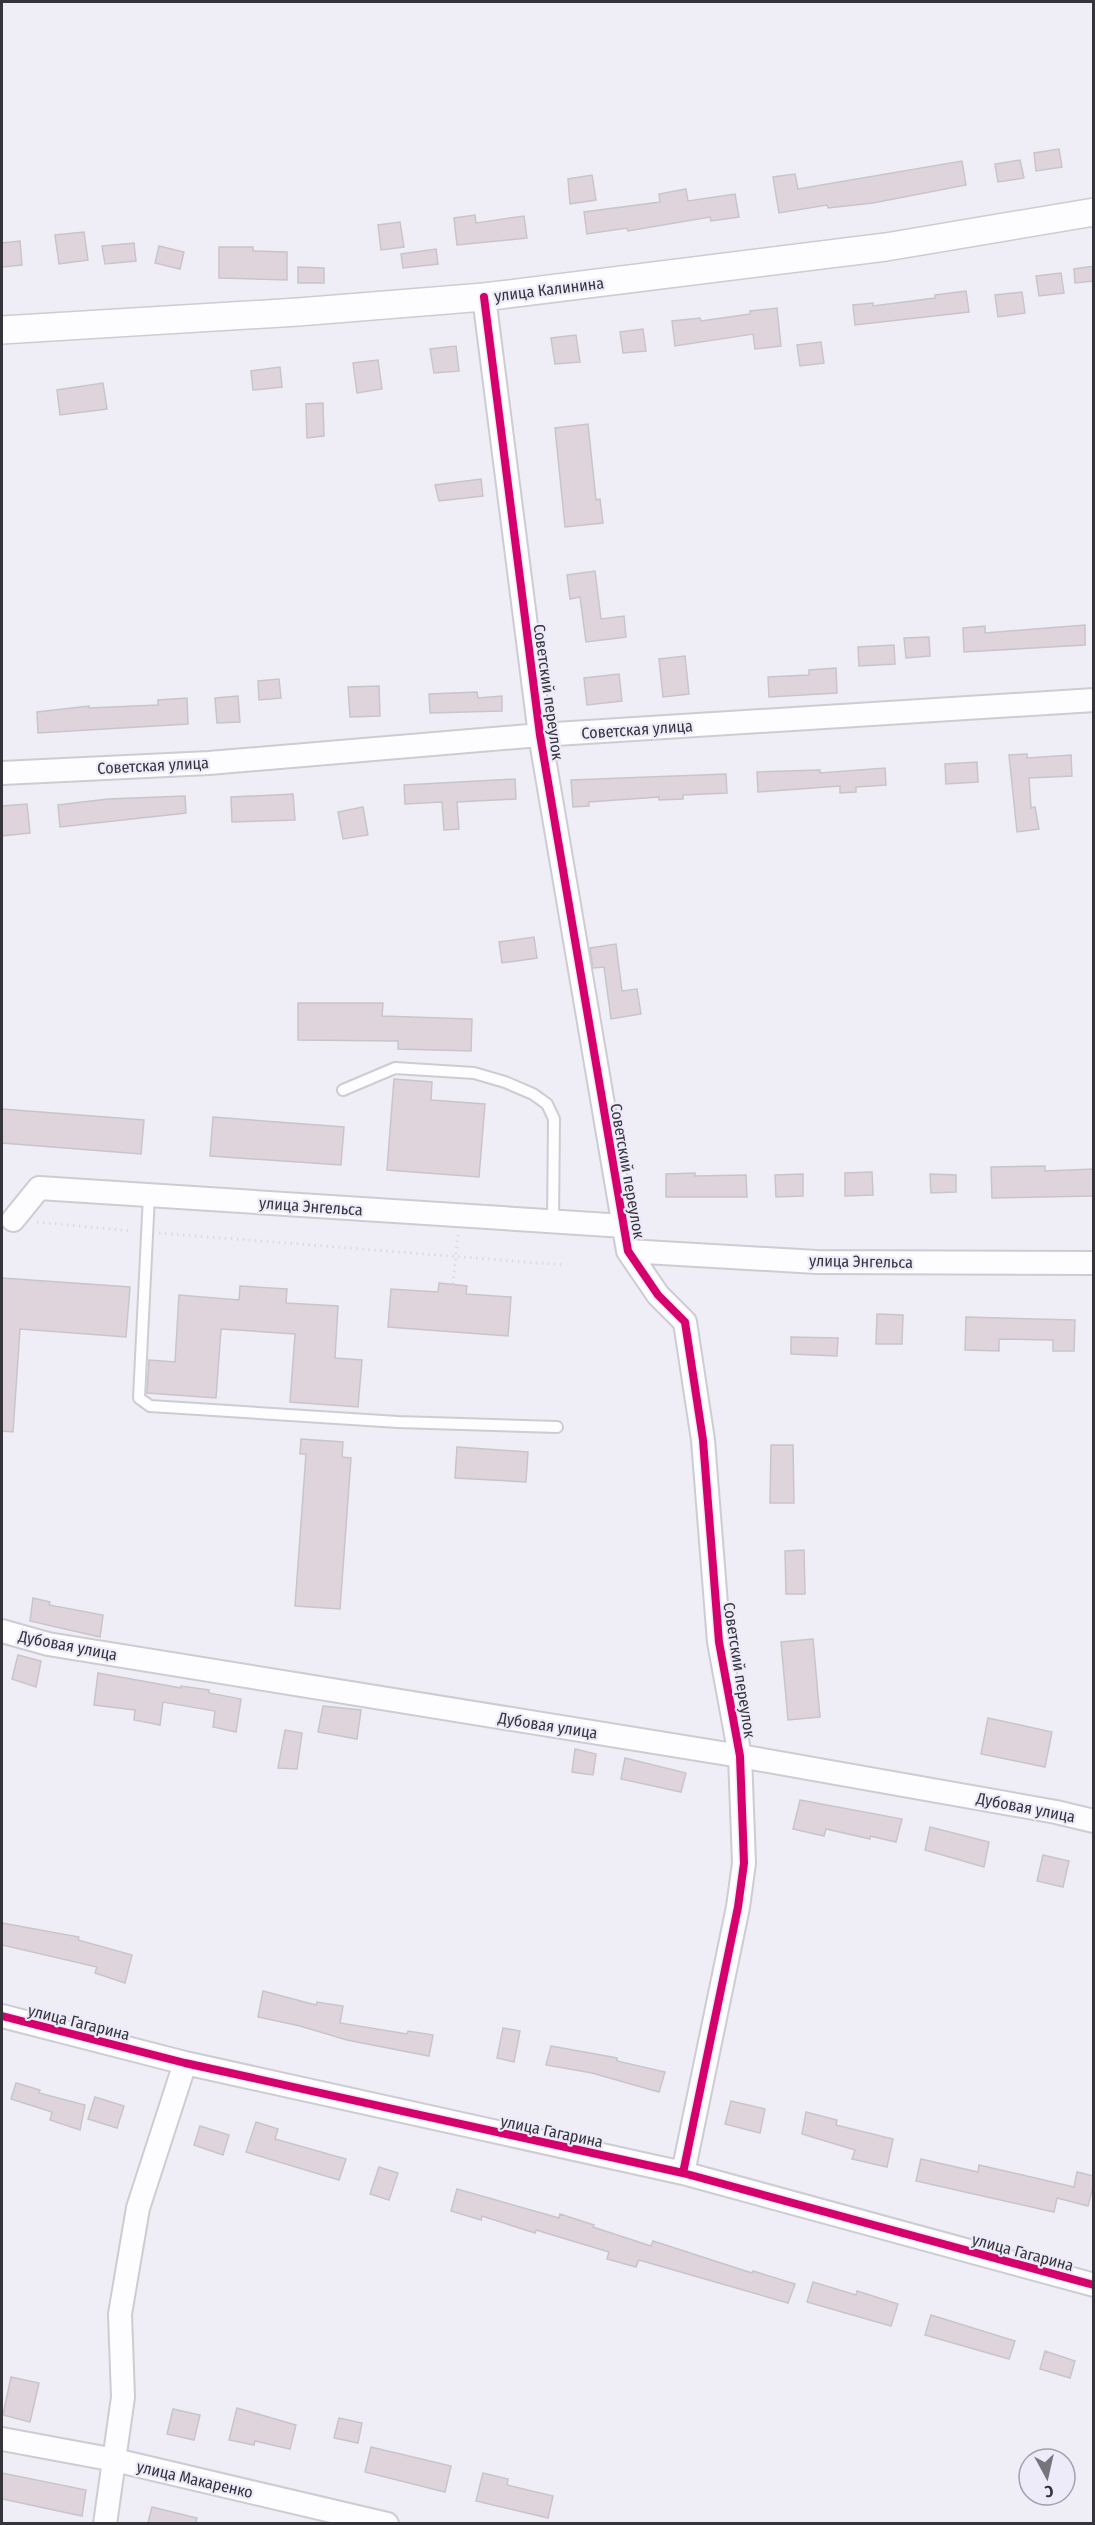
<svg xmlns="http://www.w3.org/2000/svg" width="1095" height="2525" font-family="'Fira Sans Condensed',sans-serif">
<rect width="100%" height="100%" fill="#efeef6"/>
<path fill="#e0d4dc" stroke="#c8c5c9" stroke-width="1.5" d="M1059,149L1062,167L1036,171L1034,153Z
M1020,160L1024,178L998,182L995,164Z
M962,161L966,185L873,203L828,208L827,205L779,213L773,177L795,174L798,189Z
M592,175L596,200L570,204L568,179Z
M686,189L688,201L735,194L739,217L711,221L710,217L628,231L627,228L587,234L584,212L660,202L659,194Z
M475,215L476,223L524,216L527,238L457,245L454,218Z
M400,222L404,247L381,250L378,225Z
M84,232L88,260L59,264L55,235Z
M20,241L22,265L2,267V243Z
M134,243L136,261L105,264L102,246Z
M159,246L184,252L180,269L155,263Z
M219,247H253V251L287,252V280L219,278Z
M436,249L438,264L403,268L401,254Z
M1094,266V281L1075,283L1074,269Z
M298,267L324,268V283H298Z
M1061,273L1064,293L1039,296L1036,276Z
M966,291L969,312L855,325L853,305L873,303V306L935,298V295Z
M1022,292L1025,313L998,317L995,295Z
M777,308L781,346L755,349L753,334L675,346L672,321L700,318L701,321L750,314V311Z
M643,329L646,351L623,353L620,332Z
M576,335L580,362L555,364L551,338Z
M821,342L824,363L800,366L797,345Z
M456,346L459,371L434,373L430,349Z
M378,360L382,389L357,393L353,363Z
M280,367L282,387L253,390L251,371Z
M103,383L107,409L60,415L57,390Z
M323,403L324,436L307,438L306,404Z
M588,424L596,500L600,499L603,523L565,527L555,428Z
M481,479L483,496L439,501L435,485Z
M595,571L601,619L624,616L626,637L586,642L580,597L570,599L567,575Z
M1085,625V645L964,652L963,628L985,626V633Z
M929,637L930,656L906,658L904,638Z
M894,645L895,664L859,666L858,647Z
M685,656L689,694L663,697L659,659Z
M836,668L837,693L769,697L768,677L809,675V670Z
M619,674L622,701L587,705L584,678Z
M279,679L281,698L259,700L258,681Z
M379,686L380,716L350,717L348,687Z
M477,692L478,698L502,696V711L430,713L429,694Z
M238,696L240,722L217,723L215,698Z
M187,698L188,724L38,733L37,712L89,706V708L158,705V700Z
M1027,754V758L1071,755L1072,776L1029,778L1031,808L1035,807L1039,829L1017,832L1009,755Z
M977,762L978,782L946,784L945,764Z
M885,768L886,785L856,787V792L840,793V786L758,792L757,772L820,770V773Z
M726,774L727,793L683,795V799L659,800V797L589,802V806L573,807L571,780Z
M515,779L516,799L457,802L459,829L444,830L442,802L405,804L404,785Z
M293,794L295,820L232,822L231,797Z
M185,796L186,813L60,827L58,805L108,799Z
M27,804L30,833L2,836V806Z
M363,807L368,835L343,839L338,812Z
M534,937L537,958L502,963L499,942Z
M616,944L622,991L637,989L641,1014L611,1019L604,967L593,968L590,948Z
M298,1003H383L382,1016L472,1019L471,1051L398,1049V1041L298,1040Z
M394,1079L432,1082L431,1100L485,1104L479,1177L387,1170Z
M2,1109L144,1120L141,1154L2,1143Z
M213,1117L344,1127L341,1165L210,1156Z
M1045,1166V1171L1094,1169V1196L992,1198L991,1167Z
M872,1172L873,1195L845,1196V1173Z
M695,1173V1176L746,1175L747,1197H666V1174Z
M803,1174V1196L776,1197L775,1175Z
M930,1174L956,1175V1192L931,1193Z
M2,1278L130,1287L126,1337L20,1329L13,1432L2,1431Z
M439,1283L467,1286L466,1294L511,1297L508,1336L388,1327L391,1289L438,1292Z
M240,1286L287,1289L286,1303L338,1306L335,1358L362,1360L358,1407L290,1402L295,1334L221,1329L216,1398L147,1393L149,1360L175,1362L179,1295L239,1300Z
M877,1314L903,1315L902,1344H876Z
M966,1317L1075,1320L1074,1351H1053V1340L999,1339V1351L965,1350Z
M791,1337L838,1338L837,1356L791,1354Z
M301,1439L343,1442L342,1457L351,1458L340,1609L295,1606L306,1454H300Z
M771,1445H793L794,1503H770Z
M457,1447L528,1452L526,1482L455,1478Z
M804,1550L805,1594H786L785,1551Z
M33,1598L50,1602L49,1605L103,1615L100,1637L30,1621Z
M813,1639L820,1717L788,1720L781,1642Z
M18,1655L41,1661L36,1687L12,1679Z
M98,1673L181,1688V1686L209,1690V1693L241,1699L236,1732L213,1727L215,1711L163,1702L160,1725L134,1720L135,1710L94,1705Z
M323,1706L361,1710L357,1739L318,1732Z
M988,1718L1052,1732L1045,1767L981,1754Z
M285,1730L302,1733L297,1769L278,1768Z
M575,1749L596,1754L593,1775L572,1772Z
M625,1758L686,1773L681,1792L621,1779Z
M800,1800L902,1819L896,1842L870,1836V1839L826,1829L824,1836L793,1829Z
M930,1827L989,1842L984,1867L925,1850Z
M1043,1855L1069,1861L1063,1887L1037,1881Z
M2,1923L79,1937L78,1940L132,1955L125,1983L95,1973L97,1967L2,1945Z
M263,1991L316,2005L317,2002L343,2006L340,2023L407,2034L408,2031L433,2035L429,2056L347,2040L300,2026L258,2017Z
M503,2028L520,2031L514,2062L497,2058Z
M551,2046L617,2058V2061L665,2072L659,2092L592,2073L546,2065Z
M16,2083L40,2090L39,2093L85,2105L80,2130L50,2120L52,2112L11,2099Z
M95,2097L124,2106L117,2128L88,2119Z
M731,2101L765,2109L760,2133L725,2124Z
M806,2112L837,2120L836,2125L893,2139L887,2167L852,2159L855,2150L802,2134Z
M256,2122L278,2129L275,2139L346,2159L339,2180L246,2152Z
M200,2126L229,2135L223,2155L194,2145Z
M921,2159L978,2172L979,2165L1074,2187L1077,2172L1094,2176V2183L1088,2206L1057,2198L1054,2212L916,2181Z
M379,2167L398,2173L389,2200L370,2194Z
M457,2189L559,2218L560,2214L594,2225L593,2227L651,2246L653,2241L752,2273L753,2271L795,2284L788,2303L639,2260L636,2267L607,2259L609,2252L536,2230L535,2233L482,2216L481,2220L451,2211Z
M813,2282L856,2295L857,2291L898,2304L891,2326L807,2302Z
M931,2315L1015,2341L1009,2359L925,2335Z
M1045,2351L1075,2361L1070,2378L1040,2369Z
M11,2377L39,2383L30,2422L3,2415Z
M237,2408L296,2425L290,2449L255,2441L254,2445L229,2440Z
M173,2409L200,2415L194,2440L167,2434Z
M339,2418L362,2423L358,2443L334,2438Z
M371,2447L451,2466L445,2492L365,2472Z
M2,2473L86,2490L82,2516L2,2499Z
M483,2473L508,2479L507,2485L553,2496L548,2518L476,2501Z
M152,2507L197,2518L196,2523H148Z"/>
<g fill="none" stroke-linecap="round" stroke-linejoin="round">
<g stroke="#cdccd2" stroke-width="14">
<path id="service" d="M343,1090L395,1068L474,1073L505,1082L533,1094L547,1104L554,1119L553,1222
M149,1195L139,1398L150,1406L398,1422L557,1427"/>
</g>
<g stroke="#cdccd2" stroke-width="26">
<path id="minor" d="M484,297L540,735L628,1251L658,1295L685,1322L703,1440L719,1642L740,1756L744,1863L738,1907L683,2173
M2,773L209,763L540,735L1094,700
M13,1220L39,1188L624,1226
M628,1251L817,1262L1094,1263
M2,1631L48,1644L740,1756L1056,1812L1094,1821
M2,2016L185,2063L683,2173L1094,2285
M2,2439L115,2460L387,2524
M105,2524L123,2397L120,2314L138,2208L185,2063"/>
</g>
<g stroke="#cdccd2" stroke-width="30">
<path id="tertiary" d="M2,330L298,312L484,297L886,247L1094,212"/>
</g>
<path stroke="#dbdbde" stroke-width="3" stroke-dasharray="1.5 4.5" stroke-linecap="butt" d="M37,1222L132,1231
M159,1233L564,1265
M453,1284L458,1235"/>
<use href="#service" stroke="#fdfcfe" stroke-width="10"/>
<use href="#minor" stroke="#fdfcfe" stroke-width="22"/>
<use href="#tertiary" stroke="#fdfcfe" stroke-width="27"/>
<g stroke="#edeafa" stroke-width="11">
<path id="cycleway" d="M484,297L540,735L628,1251L658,1295L685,1322L703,1440L719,1642L740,1756L744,1863L738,1907L683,2173
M2,2016L185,2063L683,2173L1094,2285"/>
</g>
<use href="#cycleway" stroke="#d6006c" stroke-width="8"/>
</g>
<g text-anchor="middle" stroke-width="4.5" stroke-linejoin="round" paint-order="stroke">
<g font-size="16" fill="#35343a" stroke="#edeafa">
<text transform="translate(549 289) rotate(-7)" y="6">улица Калинина</text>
<text transform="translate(549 692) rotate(82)" y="6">Советский переулок</text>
<text transform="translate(637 729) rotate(-4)" y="6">Советская улица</text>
<text transform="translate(153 765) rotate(-3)" y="6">Советская улица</text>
<text transform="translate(628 1171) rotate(80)" y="6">Советский переулок</text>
<text transform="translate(311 1206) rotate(4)" y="6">улица Энгельса</text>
<text transform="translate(861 1261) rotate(1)" y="6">улица Энгельса</text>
<text transform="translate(68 1645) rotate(11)" y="6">Дубовая улица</text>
<text transform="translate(740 1670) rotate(81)" y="6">Советский переулок</text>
<text transform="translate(548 1725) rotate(9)" y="6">Дубовая улица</text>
<text transform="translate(1026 1807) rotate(11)" y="6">Дубовая улица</text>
<text transform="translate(79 2022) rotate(14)" y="6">улица Гагарина</text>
<text transform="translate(552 2131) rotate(12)" y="6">улица Гагарина</text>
<text transform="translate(1023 2252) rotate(15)" y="6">улица Гагарина</text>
<text transform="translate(195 2479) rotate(13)" y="6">улица Макаренко</text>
</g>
</g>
<rect width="1095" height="2525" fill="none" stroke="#35343a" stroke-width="6"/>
<g transform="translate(1047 2477) rotate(172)"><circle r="28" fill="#edeafa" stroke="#a3a1ad" stroke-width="1.5"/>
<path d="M0-4.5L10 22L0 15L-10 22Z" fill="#76757c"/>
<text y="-9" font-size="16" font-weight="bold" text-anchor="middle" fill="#35343a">С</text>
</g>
</svg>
